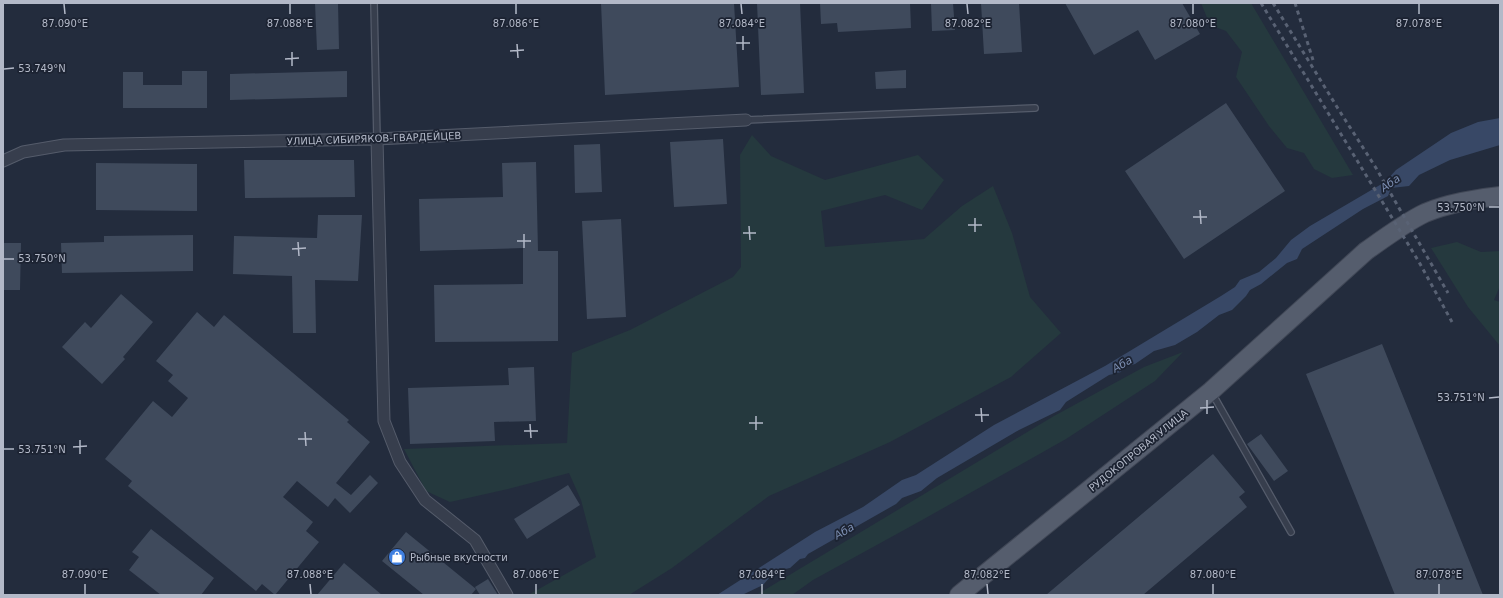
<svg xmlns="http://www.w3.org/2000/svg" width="1503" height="598" font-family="'DejaVu Sans',sans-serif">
<rect width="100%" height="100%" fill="#232c3d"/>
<path fill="#25393e" d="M1201,3H1251L1353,175L1332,178L1314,169L1304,153L1287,148L1269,126L1236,77L1242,52L1226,31L1210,25Z
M752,135L771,156L825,180L918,155L944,180L922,210L885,195L821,211L825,247L924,239L962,206L993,186L1012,233L1030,297L1061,333L1011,377L890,442L769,496L672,568L629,595H528L596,557L581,500L569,473L508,489L450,502L426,491L404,449L567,443L572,353L630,330L733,277L741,267L740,155Z
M1457,242L1481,252L1500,251V286L1494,300L1500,302V346L1468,307L1431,248Z
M1183,352L1155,381L1066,439L915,524L813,580L792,595H756L1054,416L1144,367Z"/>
<path fill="#384866" d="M1500,118V145L1450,160L1419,175L1409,186L1391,188L1388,196L1363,209L1302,249L1297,259L1287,263L1261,284L1250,290L1246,296L1232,310L1219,315L1197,332L1175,345L1154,351L1135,364L1122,368L1121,372L1109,375L1066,402L1060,410L1019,430L937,478L921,491L902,498L896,504L808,554L805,558L800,559L790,568L785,569L781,573L770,577L763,585L742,595H717L815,532L863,507L902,480L916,475L994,425L1105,366L1221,296L1235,287L1240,280L1259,272L1276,258L1291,240L1310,226L1385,182L1396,170L1451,133L1478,122Z"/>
<path fill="#3f4a5c" d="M315,3H338L339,49L317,50Z
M601,3H734L739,87L605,95Z
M757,3H800L804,93L761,95Z
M820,3H910L911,28L838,32L837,23L821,24Z
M931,3H953L955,30L932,31Z
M981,3H1019L1022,52L984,54Z
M1065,3H1182L1200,34L1155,60L1138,30L1094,55Z
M906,70V88L876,89L875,72Z
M182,71H207V108H123V72H143V85H182Z
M347,71V97L230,100V74Z
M1226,103L1285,191L1184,259L1125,171Z
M723,139L727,204L674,207L670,142Z
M600,144L602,192L575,193L574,145Z
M244,160H354L355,197L245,198Z
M536,162L538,251H558V341L435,342L434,285L523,284V248L420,251L419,199L503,197L502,163Z
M96,163L197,164V211L96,210Z
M318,215H362L358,281L315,280L316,333H293L292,276L233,274L234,236L317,238Z
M621,219L626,317L587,319L582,221Z
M193,235V271L62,273L61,243L104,242V236Z
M4,243H21L20,290H3Z
M121,294L153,322L123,357L125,359L102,384L62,347L85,322L91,328Z
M197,312L214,327L224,315L349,420L347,422L370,442L336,483L351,495L370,475L378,483L350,513L335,498L328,507L297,481L283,497L313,522L306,531L319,542L275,595L262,584L256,591L128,486L132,481L105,459L153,401L172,417L188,398L168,381L173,375L156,361Z
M1382,344L1483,595H1395L1306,374Z
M534,367L536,421L494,422L495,441L410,444L408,388L509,385L508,368Z
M1261,434L1288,471L1274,481L1247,444Z
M1213,454L1245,492L1239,497L1247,507L1143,595H1046Z
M568,485L580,505L527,539L514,519Z
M151,529L214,578L201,595H161L129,570L139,557L132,552Z
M406,532L476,589L471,595H424L382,561Z
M344,563L382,595H317Z
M488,579L498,595H480L475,587Z"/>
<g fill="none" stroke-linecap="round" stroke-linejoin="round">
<g stroke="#555c6b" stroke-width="8">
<path id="lane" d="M374,3L377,139
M746,120L1035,108
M1212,393L1291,532"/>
</g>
<g stroke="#555c6b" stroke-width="13">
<path id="street" d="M377,139L384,421L400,462L425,500L475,540L507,595
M3,161L23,152L64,145L377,139L746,120"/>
</g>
<g stroke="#404756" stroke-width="20">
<path id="primary" d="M959,595L1211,391L1366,251C1383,239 1406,222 1425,213C1446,204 1478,198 1500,196"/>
</g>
<use href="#lane" stroke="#373e4d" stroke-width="5.5"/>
<use href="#street" stroke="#373e4d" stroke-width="11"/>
<use href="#primary" stroke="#555d6d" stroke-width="18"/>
<path stroke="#596274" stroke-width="3" stroke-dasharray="4 4" stroke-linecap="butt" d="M1261,3L1419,262L1452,322
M1273,3L1337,107L1376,168L1448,293
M1295,3L1313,60"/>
</g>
<path fill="none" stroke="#b3b9c8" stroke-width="1.5" d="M64,4L65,14M290,4V14M516,4V14M741,4L742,14M967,4L968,14M1193,4V14M1419,4V14M743,36V50M736,43H750M517,44L518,58M510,51L524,50M292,52V66M285,59L299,58M4,69L14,68M1489,207H1499M1200,210L1201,224M1193,217H1207M975,218V232M968,225H982M749,226L750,240M743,233H756M524,234V248M517,241H531M298,242L299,256M292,249L306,248M4,259H14M1489,398L1499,397M1207,400V414M981,408L982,422M1200,408L1214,407M975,415H989M756,416V430M749,423H763M530,424L531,438M524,431H538M305,432L306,446M298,439H312M80,440V454M73,447L87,446M4,449H14M85,584V594M310,584L311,594M536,584V594M762,584V594M987,584L988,594M1213,584V594M1439,584V594"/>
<defs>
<g id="shop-disc" transform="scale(0.9)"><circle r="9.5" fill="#3f7fe0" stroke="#1c2332"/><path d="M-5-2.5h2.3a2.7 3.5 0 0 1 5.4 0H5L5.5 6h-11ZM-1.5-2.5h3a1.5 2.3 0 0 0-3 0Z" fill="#fff"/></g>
</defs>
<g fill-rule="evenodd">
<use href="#shop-disc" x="397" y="557"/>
</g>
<g text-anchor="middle" stroke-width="3.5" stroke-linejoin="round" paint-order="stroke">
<g font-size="10" fill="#b3b9c8" stroke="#1c2332">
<text transform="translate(374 138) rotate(-2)" y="4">УЛИЦА СИБИРЯКОВ-ГВАРДЕЙЦЕВ</text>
<text transform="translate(1138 450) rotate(-39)" y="4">РУДОКОПРОВАЯ УЛИЦА</text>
</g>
<g font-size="10" fill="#b3b9c8" stroke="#1c2332" text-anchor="start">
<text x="410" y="561">Рыбные вкусности</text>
</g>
<g font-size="11" font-style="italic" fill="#7b8db0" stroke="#1c2332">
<text transform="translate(1390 183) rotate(-35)" y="4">Аба</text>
<text transform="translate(1122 364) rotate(-31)" y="4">Аба</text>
<text transform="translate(844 531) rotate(-31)" y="4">Аба</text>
</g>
</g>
<g font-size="10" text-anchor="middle" fill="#b3b9c8" stroke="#1c2332" stroke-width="3.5" stroke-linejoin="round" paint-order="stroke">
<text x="65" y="27">87.090°E</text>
<text x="290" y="27">87.088°E</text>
<text x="516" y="27">87.086°E</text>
<text x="742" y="27">87.084°E</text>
<text x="968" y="27">87.082°E</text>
<text x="1193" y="27">87.080°E</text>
<text x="1419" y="27">87.078°E</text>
<text x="42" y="72">53.749°N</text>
<text x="1461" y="211">53.750°N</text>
<text x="42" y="262">53.750°N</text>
<text x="1461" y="401">53.751°N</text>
<text x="42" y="453">53.751°N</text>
<text x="85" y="578">87.090°E</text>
<text x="310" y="578">87.088°E</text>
<text x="536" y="578">87.086°E</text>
<text x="762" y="578">87.084°E</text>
<text x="987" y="578">87.082°E</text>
<text x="1213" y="578">87.080°E</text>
<text x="1439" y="578">87.078°E</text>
</g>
<rect width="1503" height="598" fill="none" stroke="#b3b9c8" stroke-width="8"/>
</svg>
